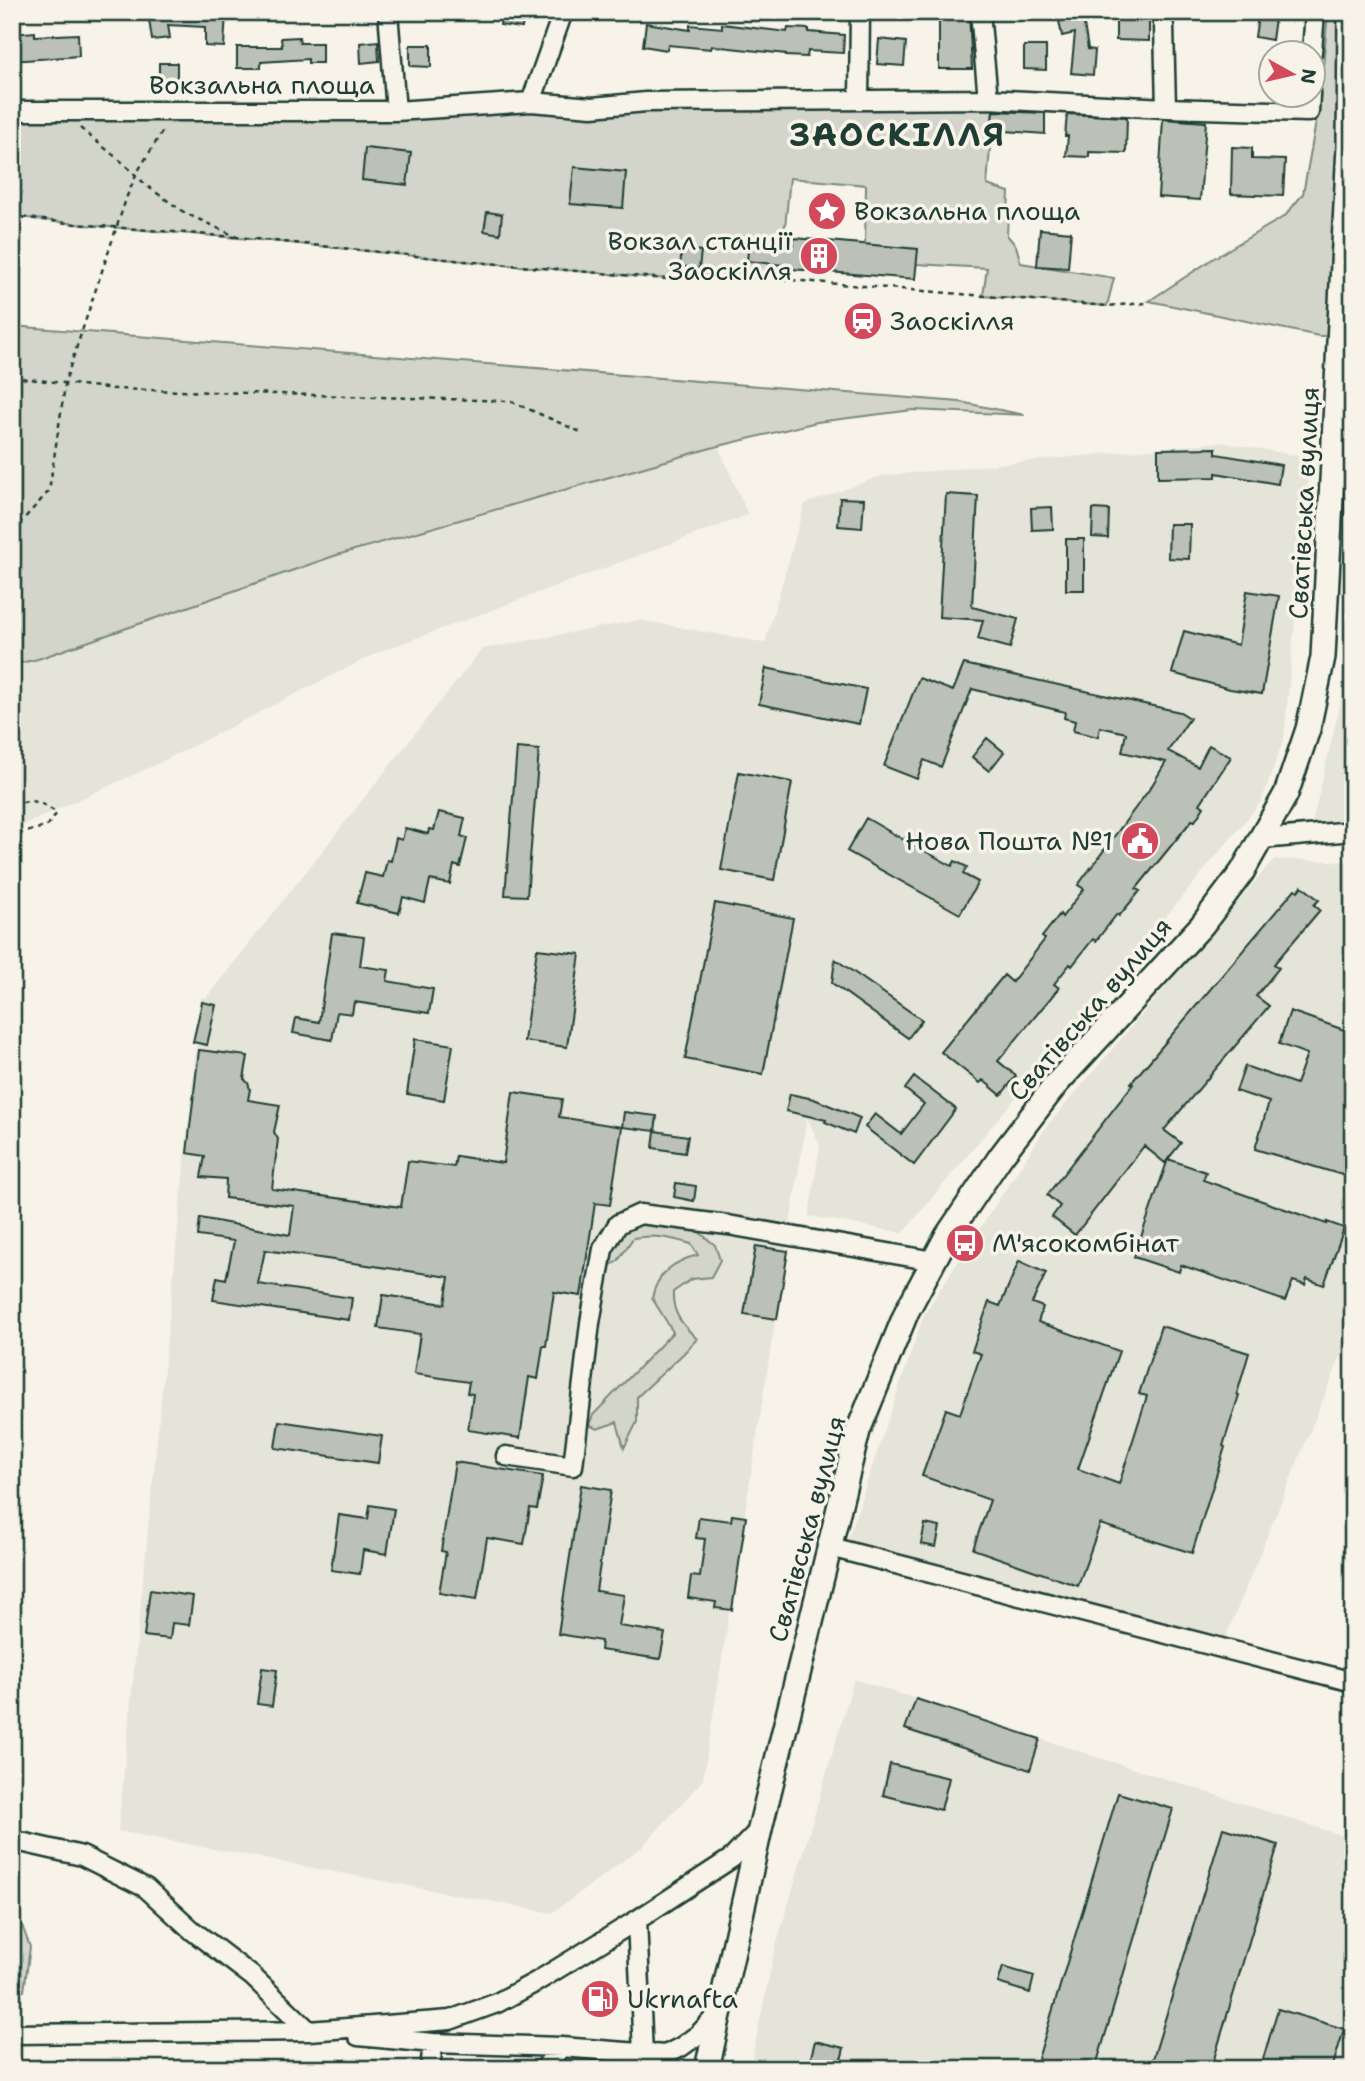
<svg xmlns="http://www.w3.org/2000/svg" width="1365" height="2081" font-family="'Shantell Sans',sans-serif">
<rect width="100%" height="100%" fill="#f7f3e8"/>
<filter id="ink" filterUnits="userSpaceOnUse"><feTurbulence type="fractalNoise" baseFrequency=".0143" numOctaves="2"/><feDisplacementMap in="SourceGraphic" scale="14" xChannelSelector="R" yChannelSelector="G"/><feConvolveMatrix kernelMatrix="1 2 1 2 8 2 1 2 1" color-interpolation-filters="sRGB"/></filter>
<g filter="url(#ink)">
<path fill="#e5e4d9" d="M706,418L748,515L379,652L157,764L12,830V665L38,659L346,552Z
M1221,442L1310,458L1284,739L1261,802L903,1233L809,1216L820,1145L807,1117L703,1780L642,1847L552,1913L118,1831L201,997L206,998L482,649L640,620L765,643L805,504L881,476Z
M1353,650V819L1312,824V823Z
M1274,859L1353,862V1326L1225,1639L847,1541L924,1314L1047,1126Z
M854,1679L1353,1839V2069H750L774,1953Z"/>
<path fill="#d3d5ca" stroke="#79897f" stroke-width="2" d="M1328,12H1339L1333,336H1319L1149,301L1214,258L1285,216L1303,194L1320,100Z
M994,99L987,185L1009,192L1007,235L1016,246L1021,263L1114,278L1107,306L983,296L987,268L916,264L865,244L866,185L790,178L784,237L794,243L791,273H694L667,279L464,261L250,239L85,225L12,216V111Z
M12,326L960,402L1025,415L913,410L817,422L711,448L337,555L38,659L12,665Z
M640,1224L699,1232L715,1245L720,1260L711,1277L692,1279L673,1292C672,1314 682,1324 697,1339L684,1353L637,1397V1422L624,1448L617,1422L597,1429L589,1425L593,1415L673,1332L652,1298C657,1273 674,1261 698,1255L691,1244C671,1238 654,1234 633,1238L618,1261L604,1269L606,1259L622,1229Z
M12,1898L30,1947L24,1991H12Z"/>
<path fill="#bbc1b6" stroke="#1f3d34" stroke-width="2" d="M156,12H226L224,47L205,46V27L168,25L170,38L152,40L148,13Z
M502,12H524L522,28L500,25Z
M939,12H969L972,69H939Z
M1077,12H1082L1088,49L1095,50L1093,75L1071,73L1075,33L1062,36L1059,21L1076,17Z
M1258,16L1275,18L1272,40L1255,37Z
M1116,18L1149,19V41L1116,40Z
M646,23L690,30V25L722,28V24L787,32L788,28L809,29V32L844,35L843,53L808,51L807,57L786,56V54L712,46L711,49L668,45L667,50L643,46Z
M35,32V36L78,34L79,56L12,61V34Z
M299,37L300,43H322V63H308V59L261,62V68H237V47H282L281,38Z
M879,39L906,42L904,66L877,64Z
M378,41L379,61L361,63L360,43Z
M410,45H431V67L410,66Z
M1024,46H1046V70L1024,69Z
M159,63H177V78H159Z
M993,111L1045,113V134L991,130Z
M1067,114L1127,117L1126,153L1089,152V157L1066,156L1068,136H1065Z
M1163,119L1206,122L1200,200L1158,197Z
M1232,147L1252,148V159L1285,160L1283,196L1231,194Z
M365,148L411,153L407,185L362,180Z
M574,167L626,172L623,208L570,204Z
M487,212L502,214L500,234L484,231Z
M1040,229L1071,232L1068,268L1037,266Z
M794,238L918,249L915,279L791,269V266L747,261L749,241L793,246Z
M682,249L701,251L699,269L680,266Z
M1216,448V454L1281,465L1278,484L1216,473V477L1158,478V449Z
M946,494L978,496L972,607L1018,619L1010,648L978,639L983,620L939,617Z
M840,498L864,499L862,528L838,526Z
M1052,507L1053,529L1032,530L1031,508Z
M1093,509L1109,510L1108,538L1092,537Z
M1169,524H1190L1189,559L1168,558Z
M1066,539H1084V590H1066Z
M1247,591L1279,596L1262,694L1230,689L1172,673L1184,631L1238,645Z
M964,664L1180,712L1190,718L1168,751L1198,767L1209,745L1231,757L1200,804L1204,807L1195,821L1192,820L1136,889L1140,891L1119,916L1117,914L1096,941L1093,939L1072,966L1070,964L1054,984L1059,988L998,1061L1016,1076L1001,1095L983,1080L980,1083L941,1052L1004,975L1012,982L1045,939L1042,937L1060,914L1062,917L1084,889L1078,885L1151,787L1166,762L1122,752L1126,733L1100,727L1098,737L1073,731L1075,721L1064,718L1065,712L972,689L941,767L924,760L917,779L884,766L919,678L953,691Z
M766,668L866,689L859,724L759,704Z
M987,738L1004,752L989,771L972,757Z
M517,748L539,750L527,896L505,895Z
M739,772L792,782L774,880L721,870Z
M439,812L465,818L461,836L467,838L460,867L454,865L450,884L430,880L425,903L403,897L399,913L357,903L365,873L383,877L387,860L391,861L396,838L402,840L405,828L428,834L429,829L434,830Z
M866,818L904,840L908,834L920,840L916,846L952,866L955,861L967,867L963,874L978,882L960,914L847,851Z
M1302,886L1319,900L1314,905L1320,910L1274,964L1279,968L1256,996L1269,1006L1164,1130L1181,1143L1168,1159L1206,1172L1203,1180L1327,1224V1222L1344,1228L1324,1285L1307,1279L1305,1285L1293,1281L1285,1301L1181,1265L1179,1272L1134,1257L1168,1159L1165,1163L1144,1146L1075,1235L1052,1217L1060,1206L1047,1195L1133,1084L1131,1083L1295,889L1298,891Z
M715,903L793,918L763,1074L685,1059Z
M332,933L364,937L360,966L389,970L387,981L433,989L429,1013L354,1002L352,1014L337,1012L332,1040L293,1033L296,1018L319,1022Z
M537,949L580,954L567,1047L524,1041Z
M835,959L922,1020L908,1038L832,983Z
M202,1002L216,1005L207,1045L193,1042Z
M1290,1011L1353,1033V1164L1349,1177L1255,1149L1269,1102L1236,1091L1245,1066L1296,1084L1307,1054L1279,1044Z
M415,1039L453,1045L444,1100L407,1094Z
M199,1050L248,1056L244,1079L248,1083L250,1089L248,1100L280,1105L274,1132L278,1139L272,1189L401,1207L408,1161L454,1167L456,1156L503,1163L513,1092L562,1099L559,1117L622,1127L610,1205L595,1203L581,1296L554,1292L546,1346H543L538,1379L529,1377L520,1438L468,1430L473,1394L467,1393L469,1382L414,1374L420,1334L378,1328L383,1295L445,1304L449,1277L265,1250L258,1284L352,1298L349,1320L213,1300L217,1277L226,1279L234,1241L198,1236L200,1218L290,1235L294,1206L225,1198L226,1179L201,1177L205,1156L187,1153Z
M914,1077L956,1109L914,1165L865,1127L875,1114L901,1134L924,1104L905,1089Z
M790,1094L814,1099L860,1118L854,1134L825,1122L826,1120L786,1111Z
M624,1112L657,1116L655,1131L622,1127Z
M655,1131L688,1136L685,1153L653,1148Z
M676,1183L696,1186L694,1201L674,1197Z
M756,1246L788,1251L777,1319L744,1314Z
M1019,1261L1046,1273L1032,1303L1043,1307L1038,1322L1119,1351L1078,1469L1119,1484L1147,1396L1139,1394L1161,1326L1249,1353L1237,1394L1239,1395L1223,1446L1225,1447L1192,1553L1100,1524L1078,1586L973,1549L990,1500L922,1476L946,1409L960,1414L981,1354L972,1351L989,1302L1000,1306Z
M279,1421L382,1436L378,1463L275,1448Z
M455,1462L543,1476L537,1509L530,1508L524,1544L487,1538L477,1599L439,1593L446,1552L441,1551Z
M581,1485L611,1490L596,1591L624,1595L619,1626L665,1633L660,1659L600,1650L601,1641L558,1634Z
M370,1505L394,1509L387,1554L363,1550L360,1574L331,1570L339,1515L368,1519Z
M732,1515L746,1517L732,1610L715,1608L716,1602L688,1598L691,1576L700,1577L705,1539L696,1538L699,1517L731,1521Z
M925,1524L940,1527L936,1547L921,1544Z
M150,1590L193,1596L189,1625L172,1623L170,1639L144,1636Z
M262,1668L277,1670L272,1706L257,1704Z
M916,1699L1040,1739L1030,1770L905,1729Z
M890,1764L949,1778L941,1810L883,1795Z
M1118,1793L1173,1809L1095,2069H1035Z
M1223,1828L1278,1845L1211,2069H1150Z
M1003,1967L1034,1976L1030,1993L998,1983Z
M1278,2009L1344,2029L1332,2069H1260Z
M815,2041L844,2048L839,2069H808Z"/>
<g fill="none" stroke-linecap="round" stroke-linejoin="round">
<g stroke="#1f3d34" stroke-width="23">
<path id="minor" d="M388,12L396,111
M980,12L988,99
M1159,12L1164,26L1166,108
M1312,52L1315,12
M859,100L860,12
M531,102L563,12
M12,111H396L531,102L592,107L646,102L988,99L1166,108L1309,112L1310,94
M1261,839L1353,831
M506,1456L573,1466L590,1323L603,1249L618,1224L640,1214L728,1225L934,1261
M830,1547L1353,1682
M12,1840L82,1856L146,1888L193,1931L252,1976L309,2031
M637,1920L643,2054
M12,2034L309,2031L450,2020L497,2003L536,1982L637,1920L732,1858L760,1829
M358,2036L433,2043L561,2047L665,2055L681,2047L699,2034L718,2014
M430,2069L433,2043
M544,2069L561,2047"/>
</g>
<g stroke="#1f3d34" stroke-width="28">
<path id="major" d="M707,2069L760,1829L858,1431L907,1311L947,1236L1001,1156L1057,1083L1202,925L1242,872L1286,794L1308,729L1323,657L1349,146L1350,12"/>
</g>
<path stroke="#1f3d34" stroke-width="2.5" stroke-dasharray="5 5" stroke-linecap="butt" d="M80,128L122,162L147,186L185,213L237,237L464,261L667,279L694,273L790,280L1107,306L1146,303
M12,216L75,224L235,237
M12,377L115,389L510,401L583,433
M12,532L49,491L66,379L127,196L138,171L164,129
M12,805C34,798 39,801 57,813L47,826L16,835L12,845
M12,848L14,862L12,873"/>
<use href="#minor" stroke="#f7f3e8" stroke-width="18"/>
<use href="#major" stroke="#f7f3e8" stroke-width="23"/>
</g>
</g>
<defs>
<g id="sight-disc" transform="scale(2.0125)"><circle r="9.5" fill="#d1495b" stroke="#f7f3e8"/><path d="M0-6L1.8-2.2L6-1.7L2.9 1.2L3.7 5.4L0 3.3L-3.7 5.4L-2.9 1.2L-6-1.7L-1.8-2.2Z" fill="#fff"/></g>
<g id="building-disc" transform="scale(2.0125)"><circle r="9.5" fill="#d1495b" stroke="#f7f3e8"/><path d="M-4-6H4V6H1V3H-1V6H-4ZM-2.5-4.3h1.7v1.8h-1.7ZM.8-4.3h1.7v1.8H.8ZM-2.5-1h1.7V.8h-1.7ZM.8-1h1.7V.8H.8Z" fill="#fff"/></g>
<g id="station-disc" transform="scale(2.0125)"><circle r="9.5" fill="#d1495b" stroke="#f7f3e8"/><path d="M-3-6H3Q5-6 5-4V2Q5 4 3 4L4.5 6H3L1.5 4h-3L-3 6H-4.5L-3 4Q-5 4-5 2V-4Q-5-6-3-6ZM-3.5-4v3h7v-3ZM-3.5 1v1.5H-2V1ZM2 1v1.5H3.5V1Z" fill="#fff"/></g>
<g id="civic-disc" transform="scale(2.0125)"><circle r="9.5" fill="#d1495b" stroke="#f7f3e8"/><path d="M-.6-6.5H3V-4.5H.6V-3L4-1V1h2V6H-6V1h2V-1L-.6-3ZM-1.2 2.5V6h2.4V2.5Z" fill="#fff"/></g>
<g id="bus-disc" transform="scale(2.0125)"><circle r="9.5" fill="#d1495b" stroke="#f7f3e8"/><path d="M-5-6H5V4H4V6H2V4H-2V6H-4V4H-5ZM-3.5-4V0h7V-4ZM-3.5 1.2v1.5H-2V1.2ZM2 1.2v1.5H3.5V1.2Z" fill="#fff"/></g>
<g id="fuel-disc" transform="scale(2.0125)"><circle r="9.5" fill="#d1495b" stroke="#f7f3e8"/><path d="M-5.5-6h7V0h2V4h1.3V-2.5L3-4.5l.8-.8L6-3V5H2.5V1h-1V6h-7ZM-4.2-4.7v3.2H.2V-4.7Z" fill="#fff"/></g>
</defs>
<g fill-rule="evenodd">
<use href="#sight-disc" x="827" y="211"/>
<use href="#building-disc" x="819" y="256"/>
<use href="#station-disc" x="863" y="321"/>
<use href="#civic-disc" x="1140" y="841"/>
<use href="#bus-disc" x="965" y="1243"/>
<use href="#fuel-disc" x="600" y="1999"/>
</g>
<g text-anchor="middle" stroke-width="7" stroke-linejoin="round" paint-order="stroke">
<g font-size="26" fill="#1f3d34" stroke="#f7f3e8">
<text x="262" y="94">Вокзальна площа</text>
<text transform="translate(1304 503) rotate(-87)" y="9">Сватівська вулиця</text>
<text transform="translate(1090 1009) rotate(-49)" y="9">Сватівська вулиця</text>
<text transform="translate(807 1529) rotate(-75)" y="9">Сватівська вулиця</text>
</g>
<g font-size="26" fill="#1f3d34" stroke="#f7f3e8" text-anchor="start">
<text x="854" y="220">Вокзальна площа</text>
<text x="792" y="250" text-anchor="end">Вокзал станції<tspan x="792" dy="30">Заоскілля</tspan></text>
<text x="890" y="330">Заоскiлля</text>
<text x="1113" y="850" text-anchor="end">Нова Пошта №1</text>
<text x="992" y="1252">М'ясокомбінат</text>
<text x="627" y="2008">Ukrnafta</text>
</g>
<g font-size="33" font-weight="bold" letter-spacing="2" fill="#1f3d34" stroke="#f7f3e8">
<text x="898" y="146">ЗАОСКIЛЛЯ</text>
</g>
</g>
<rect width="1365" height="2081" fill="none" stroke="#f7f3e8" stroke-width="42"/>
<rect x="21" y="21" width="1323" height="2039" fill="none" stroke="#1f3d34" stroke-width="2.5" filter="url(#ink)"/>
<g transform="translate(1292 74) rotate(98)"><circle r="33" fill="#f7f3e8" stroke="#a1aaa0" stroke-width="2"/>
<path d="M0-5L12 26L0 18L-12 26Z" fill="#d1495b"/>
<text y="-10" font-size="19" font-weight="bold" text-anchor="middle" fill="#1f3d34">N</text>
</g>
</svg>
